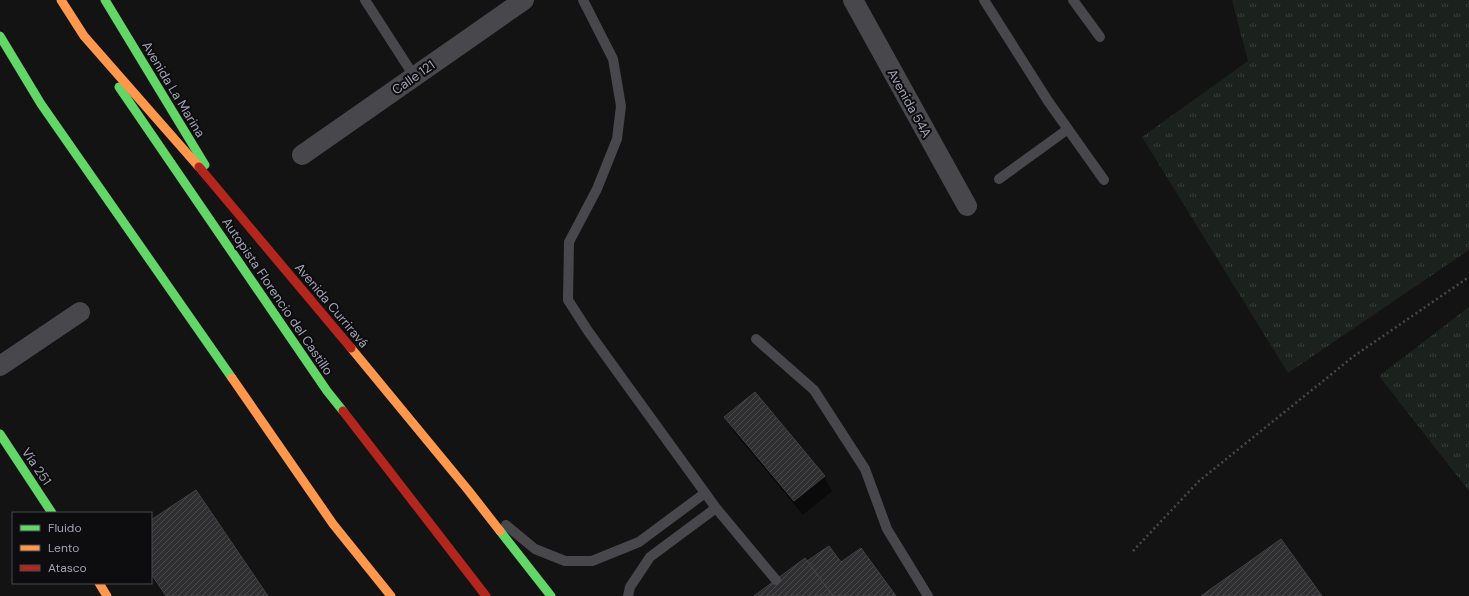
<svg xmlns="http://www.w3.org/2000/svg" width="1469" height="596" font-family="'DM Sans',sans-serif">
<defs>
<pattern id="grass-tufts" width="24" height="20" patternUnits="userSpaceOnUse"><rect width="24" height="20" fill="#1b221d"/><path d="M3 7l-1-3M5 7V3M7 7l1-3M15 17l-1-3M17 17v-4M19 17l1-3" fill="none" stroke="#393f3c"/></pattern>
<pattern id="building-hatch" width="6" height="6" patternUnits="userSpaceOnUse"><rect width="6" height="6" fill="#2f2f31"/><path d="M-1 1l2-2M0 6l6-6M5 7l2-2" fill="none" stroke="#4a4a4d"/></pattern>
</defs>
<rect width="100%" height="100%" fill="#131313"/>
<path fill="url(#grass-tufts)" d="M1232,0H1469V250L1288,373L1142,137L1248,61Z
M1469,307V491L1379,376Z"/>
<path fill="#0007" d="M755,393L824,477L832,491L803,515L734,432L726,418Z
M151,521L267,596H165L151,575Z"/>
<path fill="url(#building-hatch)" stroke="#424247" d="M755,392L825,476L794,501L724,417Z
M196,490L268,596H166L151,574V520Z
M1281,539L1322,596H1201Z
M829,546L841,562L861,548L896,596H833L807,561Z
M805,558L833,596H754Z"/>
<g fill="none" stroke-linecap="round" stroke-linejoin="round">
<path stroke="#48494e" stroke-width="2.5" stroke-dasharray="2 3" stroke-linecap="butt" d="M1133,551L1199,481L1354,356L1469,277"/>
<path stroke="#47474c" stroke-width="10" d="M365,0L414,76
M583,0L613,59L621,106L617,139L597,189L569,242L568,300L588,331L624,381L716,508L776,580
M984,0L1048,101L1104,180
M1073,0L1100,37
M999,179L1068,129
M756,339L814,390L865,469L887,529L928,596
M506,525L535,549L565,561H592L639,542L705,493
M628,596L630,587L650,557L716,508"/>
<path stroke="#47474c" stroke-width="20" d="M853,0L967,206
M302,155L524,0
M0,366L80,312"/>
<path stroke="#63d668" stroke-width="9" d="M105,0L205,165
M0,36L41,104L232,378
M119,87L327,391L343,411
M0,434L52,513
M500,531L551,596"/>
<path stroke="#ff974d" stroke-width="9" d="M61,0L84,36L199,167
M351,348L468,490L500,531
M232,378L333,524L391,596
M99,583L107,596"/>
<path stroke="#b3261e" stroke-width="9" d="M199,167L351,348
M343,411L486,596"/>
</g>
<g text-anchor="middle" stroke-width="4" stroke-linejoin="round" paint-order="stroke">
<g font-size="13" fill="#a2a4b5" stroke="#0d0d0f">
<text transform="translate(413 77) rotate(-35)" y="5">Calle 121</text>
<text transform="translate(174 89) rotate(59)" y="5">Avenida La Marina</text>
<text transform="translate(910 103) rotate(61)" y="5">Avenida 54A</text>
<text transform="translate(278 296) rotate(56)" y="5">Autopista Florencio del Castillo</text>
<text transform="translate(332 305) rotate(50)" y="5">Avenida Curriravá</text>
<text transform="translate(37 466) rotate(56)" y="5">Vía 251</text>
</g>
</g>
<rect x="12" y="512" width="140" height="72" fill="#0d0d0f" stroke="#494951"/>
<rect x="20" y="525" width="20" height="6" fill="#63d668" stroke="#494951"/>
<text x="48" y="532" font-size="12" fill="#a2a4b5">Fluido</text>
<rect x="20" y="545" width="20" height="6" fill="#ff974d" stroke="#494951"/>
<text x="48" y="552" font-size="12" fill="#a2a4b5">Lento</text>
<rect x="20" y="565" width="20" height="6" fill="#b3261e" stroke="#494951"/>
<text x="48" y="572" font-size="12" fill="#a2a4b5">Atasco</text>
</svg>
